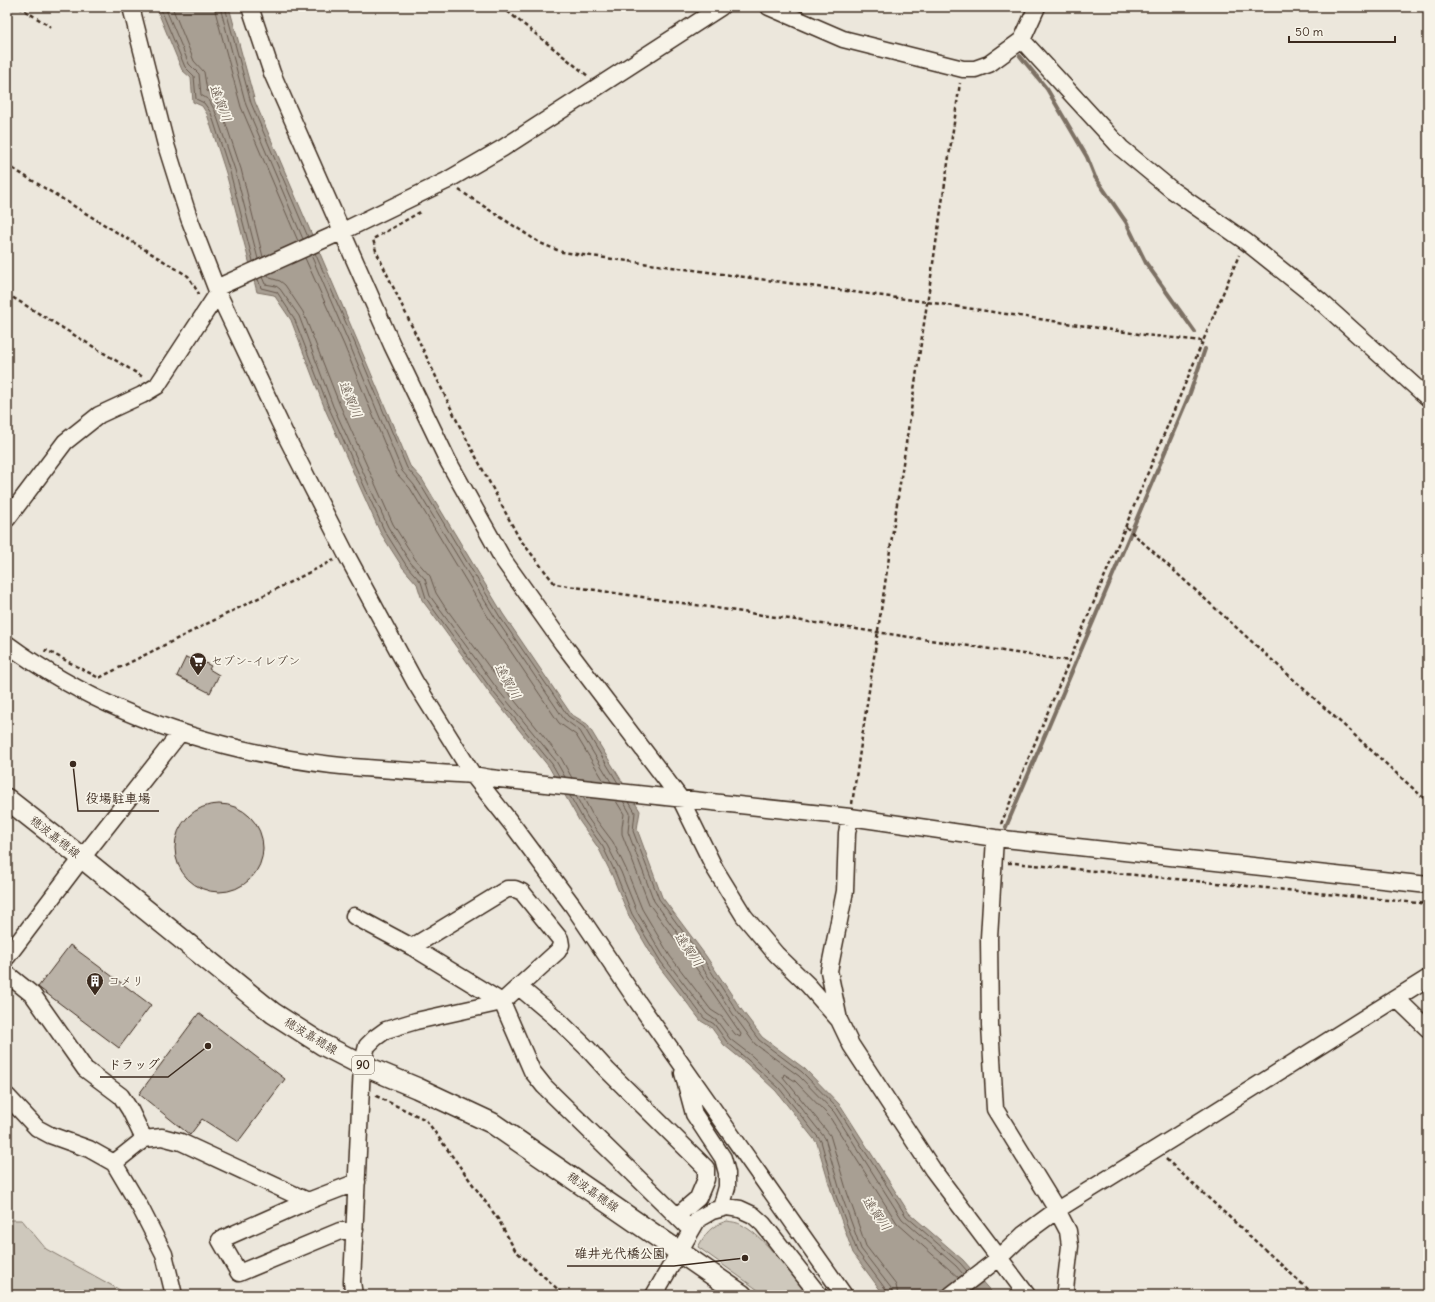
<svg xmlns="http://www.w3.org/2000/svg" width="1435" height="1302" font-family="Delius,'Klee One',sans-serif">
<rect width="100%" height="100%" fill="#ece7dc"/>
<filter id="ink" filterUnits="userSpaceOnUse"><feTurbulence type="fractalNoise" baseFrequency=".025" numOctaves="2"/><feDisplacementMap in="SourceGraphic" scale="8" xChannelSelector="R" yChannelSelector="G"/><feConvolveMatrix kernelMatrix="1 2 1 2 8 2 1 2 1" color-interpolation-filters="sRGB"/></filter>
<g filter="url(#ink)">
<path fill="#cec8bc" stroke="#84796d" d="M7,1220H22L46,1249L129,1295H7Z
M727,1221C732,1222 737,1222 742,1225C766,1238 790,1273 807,1295H765L698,1247C706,1233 710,1226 727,1221Z"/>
<path fill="#a89f93" stroke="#7c7064" d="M156,7H229L255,102L357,340L410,466L422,479L503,614L571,714L587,724L640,811L637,829L662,897L706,956L741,1009L762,1037L805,1069L841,1106L909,1213L963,1260L994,1295H884L853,1253L833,1197L817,1143L776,1091L746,1063L724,1045L711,1027L701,1021L657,964L629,916L612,875L599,849L580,822L549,767L491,695L431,612L422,600L417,584L403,568L380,532L325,409L291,320L274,295L257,292L226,173L207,114L202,106L193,102L191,78L182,70Z"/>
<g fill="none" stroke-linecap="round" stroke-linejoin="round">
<path stroke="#67594d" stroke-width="1" d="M160,7L185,67L194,76L196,99L204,103L211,113L230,172L253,261
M165,7L189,64L199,74L201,95L209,100L215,111L235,170L258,259
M172,7L194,61L204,72L207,91L213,96L221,109L241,169L263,257
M214,7L241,107L298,241
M220,7L246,105L303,239
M225,7L251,103L308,237
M315,253L354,341L407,468L419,482L500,617L568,716L584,727L618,783
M311,255L349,343L402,471L414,485L496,619L564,719L580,731L611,782
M305,258L344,345L397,474L410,488L491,622L559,723L576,735L604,781
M268,275L270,278L280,281L285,285L303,312L339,403L393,524L415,559L430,576L436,593L443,604L503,686L561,758L572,778
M262,277L265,284L276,286L280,289L299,316L333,406L388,527L410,562L425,579L430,596L438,607L498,690L556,761L565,777
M258,279L261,288L277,292L294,318L329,408L384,530L406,565L421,582L426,598L434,610L494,693L552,764L559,776
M570,796L583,819L603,847L616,874L632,914L661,962L704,1018L714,1024L727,1042L748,1060L779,1088L821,1141L836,1196L857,1251L887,1291V1295
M576,796L587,817L607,845L621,872L637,912L665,959L707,1014L717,1021L730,1039L752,1056L783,1085L825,1138L841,1194L861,1249L891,1288L892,1295
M583,797L592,814L613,842L626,869L642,909L670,956L711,1010L722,1017L735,1034L740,1037L741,1034L694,965L649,904L622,834V827L624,814L616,801
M623,801L630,813L628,832L654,901L698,961L733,1014L755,1044L799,1076L834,1112L902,1219L956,1266L963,1274
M629,802L635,812L633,831L659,899L703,959L737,1011L759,1040L802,1072L838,1109L906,1216L960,1263L967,1271
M898,1295L896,1285L866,1246L847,1192L830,1135L783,1077L784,1074L795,1081L829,1116L897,1223L959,1278"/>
<path stroke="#7c7064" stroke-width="4" d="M1020,56L1047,89L1087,157L1095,177L1126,222L1146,263L1195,332
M1006,827L1190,393L1205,349"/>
</g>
<path fill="#bab2a7" stroke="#3b2a1e" d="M186,657L198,663L200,660L211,666L209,669L219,675L210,693L177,676Z
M175 848a44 44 0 1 1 88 0a44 44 0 1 1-88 0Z
M70,945L151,1005L119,1048L38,987Z
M199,1013L285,1079L238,1142L202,1119L190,1135L139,1094Z"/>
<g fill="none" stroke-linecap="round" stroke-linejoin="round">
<g stroke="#3b2a1e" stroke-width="19">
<path id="minor" d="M250,7L272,73L392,345L448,461L504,561L563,644L680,798L715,869L744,916L776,954L808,985L839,1020L851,1045L933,1170L1027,1295
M769,7L843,39L963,69H975L989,64L1022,40L1037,7
M1022,40L1121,148L1172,190L1245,241L1319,300L1428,398
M216,288L343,231L446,181L503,148L721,7
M218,293L287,438L346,554L415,682L473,775L515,828L573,906L635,998L844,1295
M7,519L65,442L99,415L142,395L157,386L218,293L189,218L166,145L131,7
M7,644C102,714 216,751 332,765C379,770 426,772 473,775L490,778L850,817L995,838L1428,885
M995,838L989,938L990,1025L995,1109L1057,1210L1068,1231L1070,1246L1065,1289L1066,1295
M354,916L412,947
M7,957L82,858L180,733
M7,974L33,995L85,1069L121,1096L130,1110L144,1139
M519,987L556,1018L587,1048L607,1070L706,1168V1179L698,1198L677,1216
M1396,998L1428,1029
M839,1020L829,971L845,891L847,833L850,817
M683,1073L694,1114L723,1158L727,1173V1187L721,1208
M7,1096L37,1128L50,1135L89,1149L114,1163L140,1207L164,1254L174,1295
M114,1163L144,1139L162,1137L181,1142L308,1201L357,1182
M308,1201L220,1240L239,1273L340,1231L355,1230
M354,1295L352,1282L362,1065L367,1046L375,1038L386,1030L416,1021L502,1002L558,951L561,945L560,939L522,892L515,889H507L412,947L502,1002L532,1071L544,1086L691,1230
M654,1295L698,1219L712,1211L727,1207L740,1209L753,1215L763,1224L819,1295
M951,1295L999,1258L1023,1235L1057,1210L1175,1137L1428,978"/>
</g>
<g stroke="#3b2a1e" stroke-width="23">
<path id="major" d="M7,799L82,858L273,1013L323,1045L362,1065L417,1088L492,1123L742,1295"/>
</g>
<path stroke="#3b2a1e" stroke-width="2.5" stroke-dasharray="4 3" stroke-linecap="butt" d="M19,7L51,27
M502,7L588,76
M7,165L188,276L199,294
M459,190L540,243L562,252L927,302L1145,335L1203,341
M420,212L373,239L376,251L458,423L519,538L555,584L1070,661
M7,294L143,377
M1126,527L1428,802
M45,652L46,650L99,678L334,560
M852,804L960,83
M1001,824L1239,255
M1008,863H1014L1428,904
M376,1096L426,1120L498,1219L515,1250L564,1295
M1166,1159L1311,1292L1312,1295"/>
<use href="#minor" stroke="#f7f3e8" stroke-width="16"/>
<use href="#major" stroke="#f7f3e8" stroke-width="20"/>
</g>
</g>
<defs>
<g id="supermarket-pin" transform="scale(0.9)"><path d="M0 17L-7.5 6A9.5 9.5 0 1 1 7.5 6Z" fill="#3b2a1e" stroke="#f7f3e8"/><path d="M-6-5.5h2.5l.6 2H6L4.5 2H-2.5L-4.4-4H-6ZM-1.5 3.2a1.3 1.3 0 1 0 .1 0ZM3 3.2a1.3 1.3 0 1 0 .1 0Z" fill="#fff"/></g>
<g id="building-pin" transform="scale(0.9)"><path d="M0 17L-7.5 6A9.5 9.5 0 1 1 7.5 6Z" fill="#3b2a1e" stroke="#f7f3e8"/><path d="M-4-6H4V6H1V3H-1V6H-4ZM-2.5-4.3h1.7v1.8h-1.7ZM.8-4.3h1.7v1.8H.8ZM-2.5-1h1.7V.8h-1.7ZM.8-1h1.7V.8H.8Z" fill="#fff"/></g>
</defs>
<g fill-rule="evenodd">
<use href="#supermarket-pin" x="198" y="661"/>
<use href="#building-pin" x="95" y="981"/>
</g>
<g text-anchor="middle" stroke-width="3.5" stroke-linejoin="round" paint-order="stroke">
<rect fill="#f7f3e8" stroke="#73665b" stroke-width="1" x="352" y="1056" width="22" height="18" rx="3"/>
<g font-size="11" font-weight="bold" fill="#3b2a1e">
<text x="363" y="1069">90</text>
</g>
<g font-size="12" fill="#3b2a1e" stroke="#f7f3e8" text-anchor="start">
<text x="211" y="665">セブン-イレブン</text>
<text x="108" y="985">コメリ</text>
</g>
<g font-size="12" fill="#3b2a1e" stroke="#f7f3e8">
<text transform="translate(55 837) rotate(38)" y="4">穂波嘉穂線</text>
<text transform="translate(311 1036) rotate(31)" y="4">穂波嘉穂線</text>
<text transform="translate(593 1192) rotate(35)" y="4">穂波嘉穂線</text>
</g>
<g font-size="13" font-style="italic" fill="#615347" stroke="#f7f3e8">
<text transform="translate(221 103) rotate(69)" y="5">遠賀川</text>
<text transform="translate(351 399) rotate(67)" y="5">遠賀川</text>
<text transform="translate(508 681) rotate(60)" y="5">遠賀川</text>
<text transform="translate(689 949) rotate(55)" y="5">遠賀川</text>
<text transform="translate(877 1213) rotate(55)" y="5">遠賀川</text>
</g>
</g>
<path fill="none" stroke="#3b2a1e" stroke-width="1.5" d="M73 764L78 811H159M208 1046L168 1077H100M745 1258L674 1266H567"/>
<g fill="#3b2a1e" stroke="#f7f3e8" stroke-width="1.5">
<circle cx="73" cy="764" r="4"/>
<circle cx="208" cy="1046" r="4"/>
<circle cx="745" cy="1258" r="4"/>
</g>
<g font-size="13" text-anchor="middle" font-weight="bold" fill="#3b2a1e" stroke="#f7f3e8" stroke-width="3.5" stroke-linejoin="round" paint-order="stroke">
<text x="118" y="803">役場駐車場</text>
<text x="134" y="1069">ドラッグ</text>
<text x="620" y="1258">碓井光代橋公園</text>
</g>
<rect width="1435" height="1302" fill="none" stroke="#f7f3e8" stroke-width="24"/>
<rect x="12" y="12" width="1411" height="1278" fill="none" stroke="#3b2a1e" stroke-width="1.5" filter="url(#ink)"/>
<path d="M1289 36v6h106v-6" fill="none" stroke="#3b2a1e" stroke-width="2"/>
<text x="1295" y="36" font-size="12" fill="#3b2a1e" stroke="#f7f3e8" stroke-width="3" paint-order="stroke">50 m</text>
</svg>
